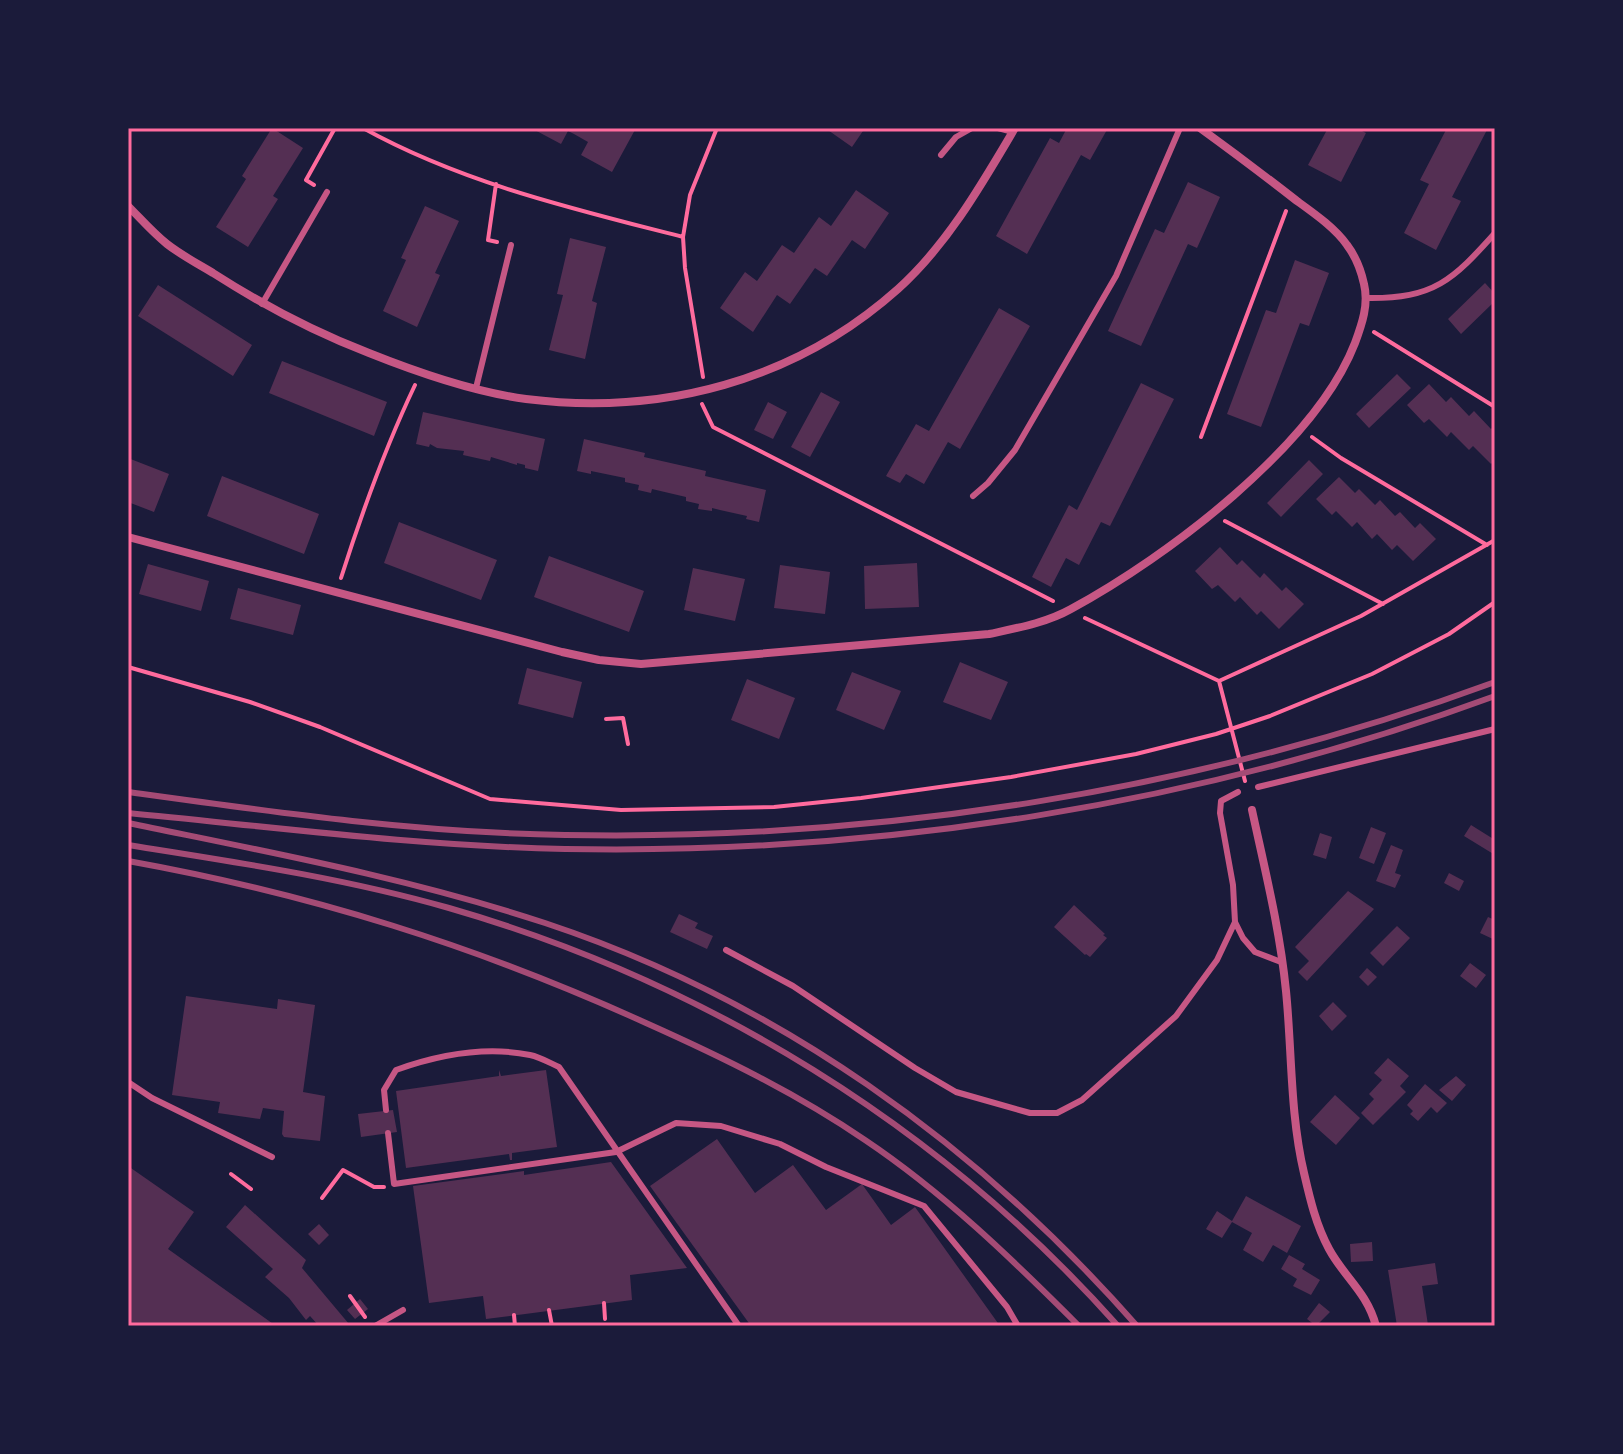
<svg xmlns="http://www.w3.org/2000/svg" width="1623" height="1454" font-family="'Roboto Condensed',sans-serif">
<rect width="100%" height="100%" fill="#1b1b3a"/>
<path fill="#542f53" d="M272,128L303,148L273,196L278,199L248,247L216,227L246,179L242,176Z
M531,128H636L612,172L581,155L588,142L574,134L568,131L561,144Z
M825,128H865L852,147Z
M1067,128H1108L1090,160L1081,155L1027,254L996,236L1050,138L1059,143Z
M1328,128H1356L1366,133L1341,182L1308,165Z
M1447,128H1488L1452,197L1461,201L1436,250L1404,233L1429,184L1420,180Z
M1188,182L1220,197L1197,248L1188,244L1141,346L1108,331L1155,229L1164,233Z
M856,190L889,213L865,249L852,240L827,276L815,268L790,304L777,295L753,332L720,308L745,272L757,281L782,245L794,253L819,217L831,226Z
M425,206L459,221L435,273L440,275L417,327L383,311L406,260L401,258Z
M570,238L606,247L592,301L597,303L585,359L549,350L563,295L557,294Z
M1295,260L1329,273L1309,326L1300,323L1261,427L1227,414L1266,310L1276,313Z
M1485,283L1495,294V301L1461,334L1448,319Z
M158,285L252,345L233,376L138,316Z
M999,308L1030,326L960,449L948,442L924,484L906,474L900,483L886,476L916,424L929,431Z
M282,361L387,402L374,436L269,393Z
M1397,374L1411,388L1369,428L1356,414Z
M1141,383L1174,399L1110,526L1101,522L1079,565L1066,558L1051,587L1032,577L1069,505L1077,510Z
M1429,384L1446,402L1451,397L1469,416L1474,411L1491,429L1495,425V460L1491,464L1473,446L1469,450L1451,432L1447,437L1429,419L1424,423L1407,405Z
M821,392L840,402L810,457L791,447Z
M768,402L787,412L773,439L754,430Z
M423,412L545,439L538,471L525,468V465L517,463V465L491,457L490,461L463,455L464,451L437,448L430,444L429,447L416,444Z
M584,439L645,453L644,457L706,471L705,476L766,490L759,522L746,519L747,516L720,510L712,508V511L698,509L699,504L686,501V497L652,489L651,493L638,490L639,485L625,482V478L591,471V474L577,471Z
M128,458L169,474L154,512L128,502Z
M1309,460L1323,474L1281,517L1267,503Z
M222,476L319,514L304,554L207,516Z
M1339,477L1355,493L1359,489L1375,505L1380,500L1395,516L1400,512L1415,528L1420,523L1436,539L1413,561L1397,545L1392,550L1377,534L1372,539L1357,522L1352,527L1336,511L1332,515L1316,499Z
M399,522L497,560L481,600L384,563Z
M1220,547L1237,565L1242,560L1260,578L1264,573L1282,591L1286,587L1304,604L1279,629L1261,611L1257,615L1240,597L1235,602L1218,585L1212,589L1195,571Z
M549,556L644,591L629,632L534,597Z
M917,563L919,607L865,609L864,566Z
M148,564L209,581L201,611L139,594Z
M780,565L830,572L825,614L774,608Z
M693,568L745,579L735,621L684,610Z
M238,588L301,605L293,635L230,619Z
M960,662L1008,682L991,720L943,702Z
M527,668L582,682L573,718L518,704Z
M852,672L901,691L884,730L836,710Z
M747,679L795,698L779,739L731,720Z
M1471,825L1495,840V855L1464,836Z
M1371,827L1386,833L1374,864L1359,858Z
M1320,833L1332,837L1326,859L1313,855Z
M1391,845L1403,850L1395,873L1401,875L1395,888L1376,881Z
M1449,873L1464,881L1459,891L1444,883Z
M1348,891L1374,909L1307,981L1298,972L1309,961L1295,947Z
M1074,905L1105,934L1103,935L1107,938L1090,957L1086,954L1085,955L1054,927Z
M679,914L698,923L695,928L713,936L707,949L670,932Z
M1488,917L1495,920V940L1480,933Z
M1397,926L1410,938L1383,966L1370,953Z
M1470,963L1486,975L1476,988L1460,976Z
M1367,968L1377,977L1368,986L1359,977Z
M186,996L277,1009L278,999L315,1005L303,1092L325,1096L320,1141L284,1137L282,1134L284,1111L263,1108L260,1119L218,1113L220,1102L172,1095Z
M1333,1002L1347,1016L1332,1031L1319,1016Z
M1388,1058L1409,1076L1400,1086L1406,1092L1373,1125L1361,1113L1374,1099L1369,1094L1382,1080L1374,1073Z
M499,1070L501,1076L546,1070L557,1147L512,1153V1160H510L509,1154L406,1168L396,1091L499,1076Z
M1456,1076L1466,1085L1452,1101L1439,1090Z
M1425,1084L1447,1103L1437,1113L1431,1107L1418,1121L1410,1114L1413,1111L1407,1105Z
M1335,1095L1360,1118L1336,1145L1310,1122Z
M393,1110L397,1132L361,1137L358,1114Z
M717,1139L755,1193L793,1165L826,1210L862,1184L891,1225L915,1207L1000,1326H751L650,1186Z
M611,1162L687,1268L630,1275L632,1300L486,1319L483,1296L429,1303L413,1186L524,1171V1175Z
M128,1166L194,1212L168,1249L276,1326H128Z
M1246,1196L1301,1226L1287,1253L1273,1245L1263,1262L1243,1250L1252,1233L1232,1222L1222,1238L1206,1229L1217,1211L1232,1221Z
M245,1205L306,1260L302,1268L349,1324L348,1326H319L310,1316L306,1320L289,1298L265,1277L273,1269L226,1227Z
M319,1224L329,1235L319,1245L308,1234Z
M1372,1242L1373,1261L1351,1262L1350,1244Z
M1289,1255L1305,1264L1302,1269L1320,1280L1311,1295L1293,1286L1297,1279L1281,1269Z
M1435,1263L1438,1284L1422,1286L1428,1325L1397,1326L1388,1270Z
M360,1299L368,1309L355,1319L347,1310Z
M1319,1303L1330,1312L1316,1326L1307,1319Z"/>
<g fill="none" stroke-linecap="round" stroke-linejoin="round">
<path stroke="#ff6b9d" stroke-width="4" d="M363,128C462,183 574,209 683,237L690,195L717,128
M496,184L488,240L497,242
M314,185L306,180L335,128
M683,237L685,268L703,377
M1374,332L1495,407
M702,404L713,427L1053,601
M1201,437L1286,211
M1312,437L1341,458L1487,545
M1225,521L1383,604
M341,578C362,512 385,448 415,385
M1085,618L1219,681L1361,616L1495,540
M128,667L250,702L320,727L490,799L621,810L774,807L861,798L1011,777L1136,754L1216,734L1270,716L1372,674L1449,634L1495,602
M1219,681L1245,781
M606,719L623,718L628,744
M231,1174L251,1189
M322,1198L343,1170L374,1187H384
M350,1296L365,1317
M604,1303L605,1319
M549,1310L552,1326
M514,1315L515,1326"/>
<path stroke="#c65784" stroke-width="6" d="M998,128L1013,132
M941,155L956,137L972,128
M1367,298C1434,299 1453,280 1495,233
M262,304L327,192
M476,388L511,245
M973,496L988,483L1015,450L1116,276L1180,128
M1258,787L1495,729
M1238,792L1221,801L1220,813L1233,885L1235,922L1243,938L1255,952L1281,962
M726,950L793,986L915,1068L956,1092L1030,1113H1057L1082,1100L1176,1016L1217,960L1235,922
M128,1082L152,1098L272,1157
M386,1110L384,1090L396,1070C438,1055 486,1046 530,1055C540,1057 550,1063 559,1067L739,1326
M388,1133L394,1184L616,1152L676,1123L721,1126L780,1144L826,1167L924,1206L1007,1307L1018,1326
M375,1326L403,1310"/>
<path stroke="#c65784" stroke-width="8" d="M128,206C141,219 153,233 167,244C181,255 198,264 213,273C263,305 314,332 369,353C419,373 473,392 526,399C662,416 795,381 898,289C947,245 982,184 1015,128
M128,537L562,652L599,660L641,664L989,634C1017,628 1046,623 1071,609C1167,557 1315,446 1355,343C1362,324 1369,304 1364,284C1361,270 1356,257 1347,245C1335,228 1315,214 1297,201C1265,176 1233,152 1200,128
M1252,810C1265,870 1280,930 1286,991C1292,1051 1290,1114 1304,1173C1310,1199 1316,1225 1329,1249C1344,1277 1367,1292 1376,1326"/>
<path stroke="#a44b75" stroke-width="6" d="M128,792C272,812 419,833 565,835C880,841 1199,791 1495,682
M128,813C273,827 419,846 565,849C880,855 1199,805 1495,696
M128,823C268,852 409,878 545,923C777,1000 977,1144 1137,1326
M128,845C235,862 344,878 449,908C706,982 940,1126 1118,1326
M128,861C311,894 477,946 646,1023C722,1057 796,1093 865,1140C944,1193 1012,1259 1079,1326"/>
</g>
<rect width="1623" height="1454" fill="none" stroke="#1b1b3a" stroke-width="260"/>
<rect x="130" y="130" width="1363" height="1194" fill="none" stroke="#ff6b9d" stroke-width="3"/>
</svg>
